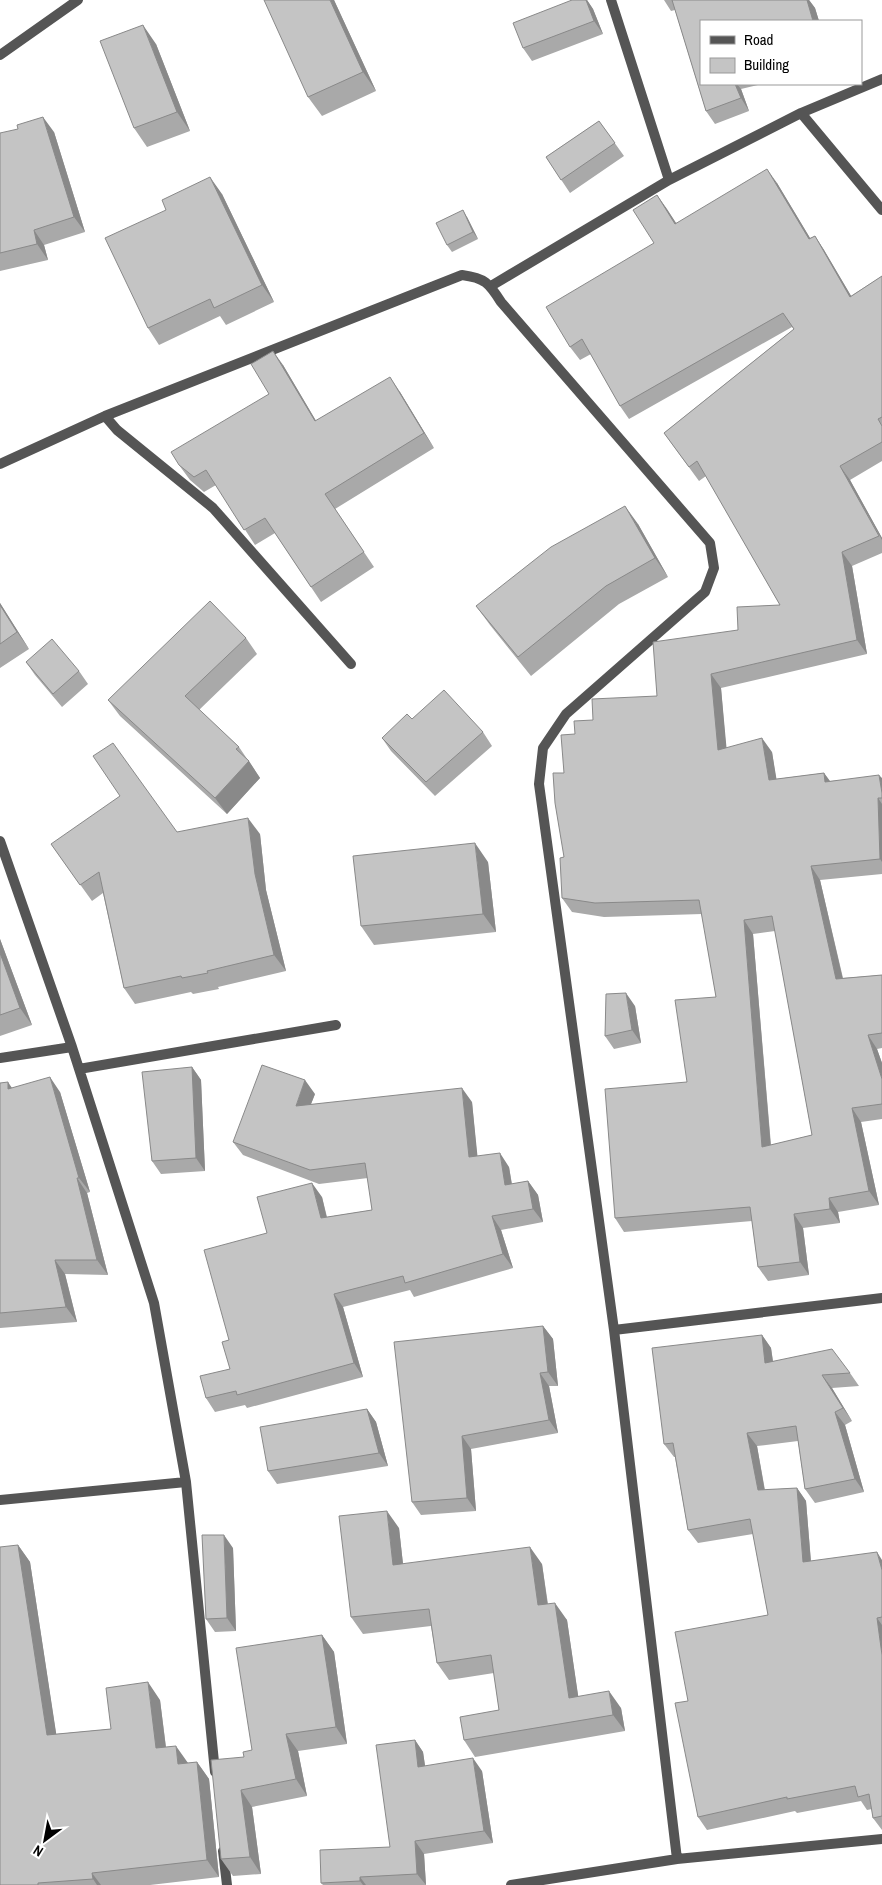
<svg xmlns="http://www.w3.org/2000/svg" width="882" height="1885" font-family="'Archivo Narrow',sans-serif">
<rect width="100%" height="100%" fill="#fff"/>
<g fill="none" stroke-linecap="round" stroke-linejoin="round">
<path stroke="#555" stroke-width="10" d="M611,0L669,180
M0,55L78,0
M801,113L882,210
M491,286L669,180L801,113L882,79
M105,416L117,430L213,508L351,664
M0,464L105,416L462,275C485,278 489,283 501,302L710,543L714,568L705,592L566,714L543,748L539,784L614,1330L677,1859
M0,841L72,1047L154,1303L186,1482L215,1772
M0,1058L72,1047
M79,1069L336,1025
M614,1330L882,1298
M0,1500L186,1482
M223,1851L227,1885
M511,1885L677,1859L882,1839"/>
</g>
<path fill="#a9a9a9" fill-rule="evenodd" d="M334,0L376,91L322,116L308,97Z
M572,0H587L593,9L603,34L532,61L523,48Z
M664,0H809L815,8L819,21H701V84H762L741,89L749,111L715,124L706,111L675,10L671,11Z
M156,44L190,131L147,147L134,128Z
M599,121L624,156L570,193L546,157Z
M54,132L85,232L44,245L48,260L0,271V133Z
M777,183L810,238L815,236L824,250L851,296L882,276V461L850,480L882,538V553L852,566L867,654L721,688L726,748L772,752L776,779L824,773L830,781L882,778V874L820,880L843,978L882,975V1048L877,1049L882,1063V1119L861,1122L879,1205L838,1212L840,1223L803,1228L809,1275L768,1281L758,1267L752,1221L624,1232L615,1218L687,1082L716,997L702,914L604,917L572,912L562,898L564,857V773L575,734L593,720L657,696L738,630L780,605L706,476L699,481L664,433L794,329L792,327L629,419L620,406L591,354L580,360L570,347L654,243L657,195L676,223ZM775,931L812,1135L771,1145L753,934Z
M222,194L274,302L226,325L220,316L159,345L148,328Z
M467,217L478,239L452,252L447,245Z
M283,365L316,421L400,392L434,448L335,509L374,567L321,602L275,533L255,545L216,485L204,492L190,480L179,465L269,394Z
M638,524L668,577L619,604L531,676L490,625L476,606Z
M0,603L29,649L0,668Z
M246,638L257,654L199,710L239,747L260,778L227,814L120,716L108,700Z
M26,662L79,671L88,684L62,707L35,675Z
M483,732L492,746L435,796L391,751L382,738Z
M177,832L260,834L266,890L286,971L218,987L219,989L193,994L191,992L135,1004L124,988L103,893L92,901L51,844Z
M488,862L496,932L374,945L361,926Z
M0,939L32,1025L0,1036Z
M635,1006L641,1043L614,1049L605,1036Z
M192,1067L201,1080L205,1171L161,1174L152,1161Z
M0,1083L12,1088L60,1092L90,1192L87,1193L108,1275L65,1274L77,1322L0,1328Z
M315,1094L311,1104L472,1102L477,1156L509,1167L512,1184L528,1181L538,1195L543,1222L501,1230L513,1268L414,1297L410,1290L343,1307L363,1377L247,1408L245,1405L215,1412L206,1398L230,1369L229,1340L267,1233L322,1197L327,1217L372,1210L368,1178L319,1184L243,1155L233,1142Z
M543,1326L553,1339L558,1386H549L558,1433L471,1449L476,1511L421,1515L412,1502Z
M762,1335L771,1348L773,1361L850,1373L859,1386L832,1388L852,1421L845,1425L864,1492L815,1503L805,1489L798,1441L757,1446L765,1490L797,1488L806,1501L811,1561L882,1560V1830L873,1818L872,1809L867,1810L861,1801L797,1813L795,1811L707,1830L698,1817L688,1701L768,1615L753,1534L698,1543L688,1530L675,1457H674L664,1444Z
M367,1409L376,1422L388,1466L277,1484L268,1471Z
M399,1528L403,1564H542L548,1604L567,1620L578,1696L621,1708L625,1731L475,1757L464,1740L499,1710L494,1673L449,1680L437,1663L431,1626L363,1634L351,1617Z
M18,1545L30,1562L56,1734L111,1729L160,1700L166,1747L188,1763L197,1762L209,1779L219,1877L150,1885H0Z
M233,1548L236,1631L215,1632L206,1619Z
M322,1635L334,1652L347,1744L298,1751L307,1796L252,1807L261,1874L233,1876L221,1859L244,1757L252,1750Z
M415,1740L423,1752L425,1766L482,1771L493,1843L424,1854L426,1885H323L321,1883L390,1847Z"/>
<path fill="#898989" d="M330,0H334L376,91L363,72Z
M586,0H587L593,9L603,34L594,21Z
M807,0H809L815,8L819,21H813Z
M143,25L156,44L190,131L177,112Z
M735,84H737L741,89L749,111L741,98Z
M43,117L54,132L85,232L74,217Z
M767,169L777,183L819,253L809,239Z
M210,177L222,194L274,302L262,285Z
M657,195L667,209L685,237L675,224Z
M463,210L467,217L478,239L473,232Z
M34,230L44,245L48,260L37,244Z
M815,236L824,250L860,311L850,297Z
M273,351L283,365L325,436L315,421Z
M390,377L400,392L434,448L424,433Z
M840,466L850,480L882,538V540Z
M625,506L638,524L668,577L655,558Z
M842,552L852,566L867,654L857,640Z
M0,603L29,649L17,632L0,605Z
M711,674L721,688L728,764L718,750Z
M762,738L772,752L779,794L769,780Z
M249,761L260,778L227,814L215,798Z
M824,773L834,787L825,782Z
M879,775L882,778V793Z
M878,798L882,804V862L880,859Z
M248,818L260,834L266,890L286,971L274,955L255,874Z
M475,843L488,862L496,932L483,914Z
M811,866L820,880L846,993L836,979Z
M744,920L753,934L772,1161L762,1147Z
M0,939L32,1025L20,1008L0,953Z
M626,993L635,1006L641,1043L632,1030Z
M868,1035L877,1049L882,1063V1079Z
M192,1067L201,1080L205,1171L196,1158Z
M50,1077L60,1092L90,1192L79,1178Z
M305,1080L315,1094L305,1119L296,1106Z
M8,1082L18,1097L8,1089Z
M462,1088L472,1102L479,1171L469,1157Z
M852,1108L861,1122L879,1205L869,1191Z
M500,1153L509,1167L514,1199L505,1185Z
M77,1178L87,1193L108,1275L97,1260Z
M528,1181L538,1195L543,1222L533,1209Z
M312,1183L322,1197L330,1232L321,1218Z
M829,1198L838,1212L840,1223L830,1209Z
M794,1214L803,1228L809,1275L800,1262Z
M492,1216L501,1230L513,1268L503,1254Z
M55,1260L65,1274L77,1322L66,1307Z
M334,1294L343,1307L363,1377L354,1363Z
M543,1326L553,1339L558,1386L548,1372Z
M762,1335L771,1348L775,1377L765,1363Z
M540,1373L549,1386L558,1433L549,1420Z
M822,1375L832,1388L852,1421L843,1408Z
M367,1409L376,1422L388,1466L379,1453Z
M835,1412L845,1425L864,1492L855,1479Z
M747,1433L757,1446L767,1504L758,1490Z
M462,1436L471,1449L476,1511L467,1498Z
M797,1488L806,1501L812,1576L803,1562Z
M387,1511L399,1528L405,1582L393,1565Z
M224,1535L233,1548L236,1631L227,1618Z
M18,1545L30,1562L59,1752L47,1735Z
M530,1547L542,1564L550,1622L538,1605Z
M877,1552L882,1560V1570Z
M555,1603L567,1620L581,1715L569,1698Z
M877,1618L882,1625V1655Z
M322,1635L334,1652L347,1744L336,1727Z
M148,1682L160,1700L168,1765L156,1748Z
M609,1691L621,1708L625,1731L613,1715Z
M286,1734L298,1751L307,1796L296,1779Z
M415,1740L423,1752L427,1779L418,1767Z
M176,1746L188,1763L178,1764Z
M473,1758L482,1771L493,1843L484,1831Z
M197,1762L209,1779L219,1877L207,1860Z
M241,1790L252,1807L261,1874L250,1857Z
M415,1841L424,1854L426,1885L417,1874Z
M92,1873L101,1885H97L93,1879Z
M360,1877L366,1885H363L360,1881Z"/>
<path fill="#c4c4c4" stroke="#898989" fill-rule="evenodd" d="M264,0H330L363,72L308,97Z
M572,0H586L594,21L523,48L513,23Z
M672,0H807L813,21H701V84H735L741,98L706,111Z
M143,25L177,112L134,128L100,41Z
M43,117L74,217L34,230L37,244L0,253V133L18,129L17,125Z
M599,121L615,143L561,180L546,157Z
M767,169L809,239L815,236L850,297L882,276V417L878,419L882,426V442L840,466L879,536L842,552L857,640L711,674L718,750L762,738L769,780L824,773L825,782L879,775L882,793V798H878L880,859L811,866L836,979L882,975V1033L868,1035L882,1079V1104L852,1108L869,1191L829,1198L830,1209L794,1214L800,1262L758,1267L750,1207L615,1218L605,1089L687,1082L675,1000L716,997L699,900L595,903L562,898L560,858L564,857L555,803L553,773H564L561,735L575,734L574,721L593,720L592,699L657,696L653,642L738,630L737,607L780,605L697,461L689,467L664,433L794,329L783,313L620,406L582,339L570,347L546,307L654,243L633,210L657,195L675,224ZM772,916L812,1135L762,1147L744,920Z
M210,177L262,285L214,308L210,299L148,328L105,238L166,210L162,200Z
M463,210L473,232L447,245L436,223Z
M273,351L315,421L390,377L424,433L325,494L364,552L311,587L265,518L244,530L206,470L194,477L179,465L171,452L269,394L251,364Z
M625,506L655,558L606,586L518,657L476,606L551,547Z
M210,601L246,638L185,696L239,747L236,749L249,761L215,798L108,700Z
M0,605L17,632L0,644Z
M52,639L79,671L53,694L26,662Z
M444,690L483,732L426,782L382,738L407,714L412,719Z
M113,743L177,832L248,818L255,874L274,955L207,971L208,973L182,978L181,976L124,988L99,872L80,885L51,844L120,796L93,756Z
M475,843L483,914L361,926L353,856Z
M0,953L20,1008L0,1015Z
M626,993L632,1030L605,1036L606,994Z
M262,1065L305,1080L296,1106L462,1088L469,1157L500,1153L505,1185L528,1181L533,1209L492,1216L503,1254L405,1283L403,1276L334,1294L354,1363L237,1395L236,1391L206,1398L200,1376L230,1369L222,1342L229,1340L204,1250L267,1233L257,1197L312,1183L321,1218L372,1210L365,1163L310,1170L233,1142Z
M192,1067L196,1158L152,1161L142,1072Z
M50,1077L79,1178H77L97,1260H55L66,1307L0,1313V1083L8,1082V1089Z
M543,1326L548,1372L540,1373L549,1420L462,1436L467,1498L412,1502L394,1342Z
M762,1335L765,1363L832,1349L850,1373L822,1375L843,1408L835,1412L855,1479L805,1489L796,1426L747,1433L758,1490L797,1488L803,1562L877,1552L882,1570V1617L877,1618L882,1655V1816L873,1818L869,1794L858,1797L855,1786L787,1799V1797L698,1817L675,1703L688,1701L675,1632L768,1615L750,1519L688,1530L673,1443L664,1444L652,1348Z
M367,1409L379,1453L268,1471L260,1427Z
M387,1511L393,1565L530,1547L538,1605L555,1603L569,1698L609,1691L613,1715L464,1740L460,1717L499,1710L491,1655L437,1663L429,1609L351,1617L339,1516Z
M202,1535H224L227,1618L206,1619Z
M18,1545L47,1735L111,1729L106,1688L148,1682L156,1748L176,1746L178,1764L197,1762L207,1860L92,1873L93,1879L38,1883V1885H0V1547Z
M322,1635L336,1727L286,1734L296,1779L241,1790L250,1857L221,1859L211,1760L244,1757L243,1752L252,1750L236,1648Z
M415,1740L418,1767L473,1758L484,1831L415,1841L417,1874L360,1877V1881L321,1883L320,1850L390,1847L376,1745Z"/>
<rect x="700" y="20" width="162" height="65" fill="#ffffff" stroke="#999999"/>
<rect x="710" y="36" width="25" height="8" fill="#555555" stroke="#999999"/>
<text x="744" y="45" font-size="15" fill="#000000">Road</text>
<rect x="710" y="58" width="25" height="15" fill="#c4c4c4" stroke="#999999"/>
<text x="744" y="70" font-size="15" fill="#000000">Building</text>
<g transform="translate(45 1840) rotate(212)" stroke="#ffffff" stroke-width="4" paint-order="stroke">
<path d="M0-4L9 19L0 12L-9 19Z" fill="#000000"/>
<text y="-8" font-size="14" font-weight="bold" text-anchor="middle" fill="#000000">N</text>
</g>
</svg>
